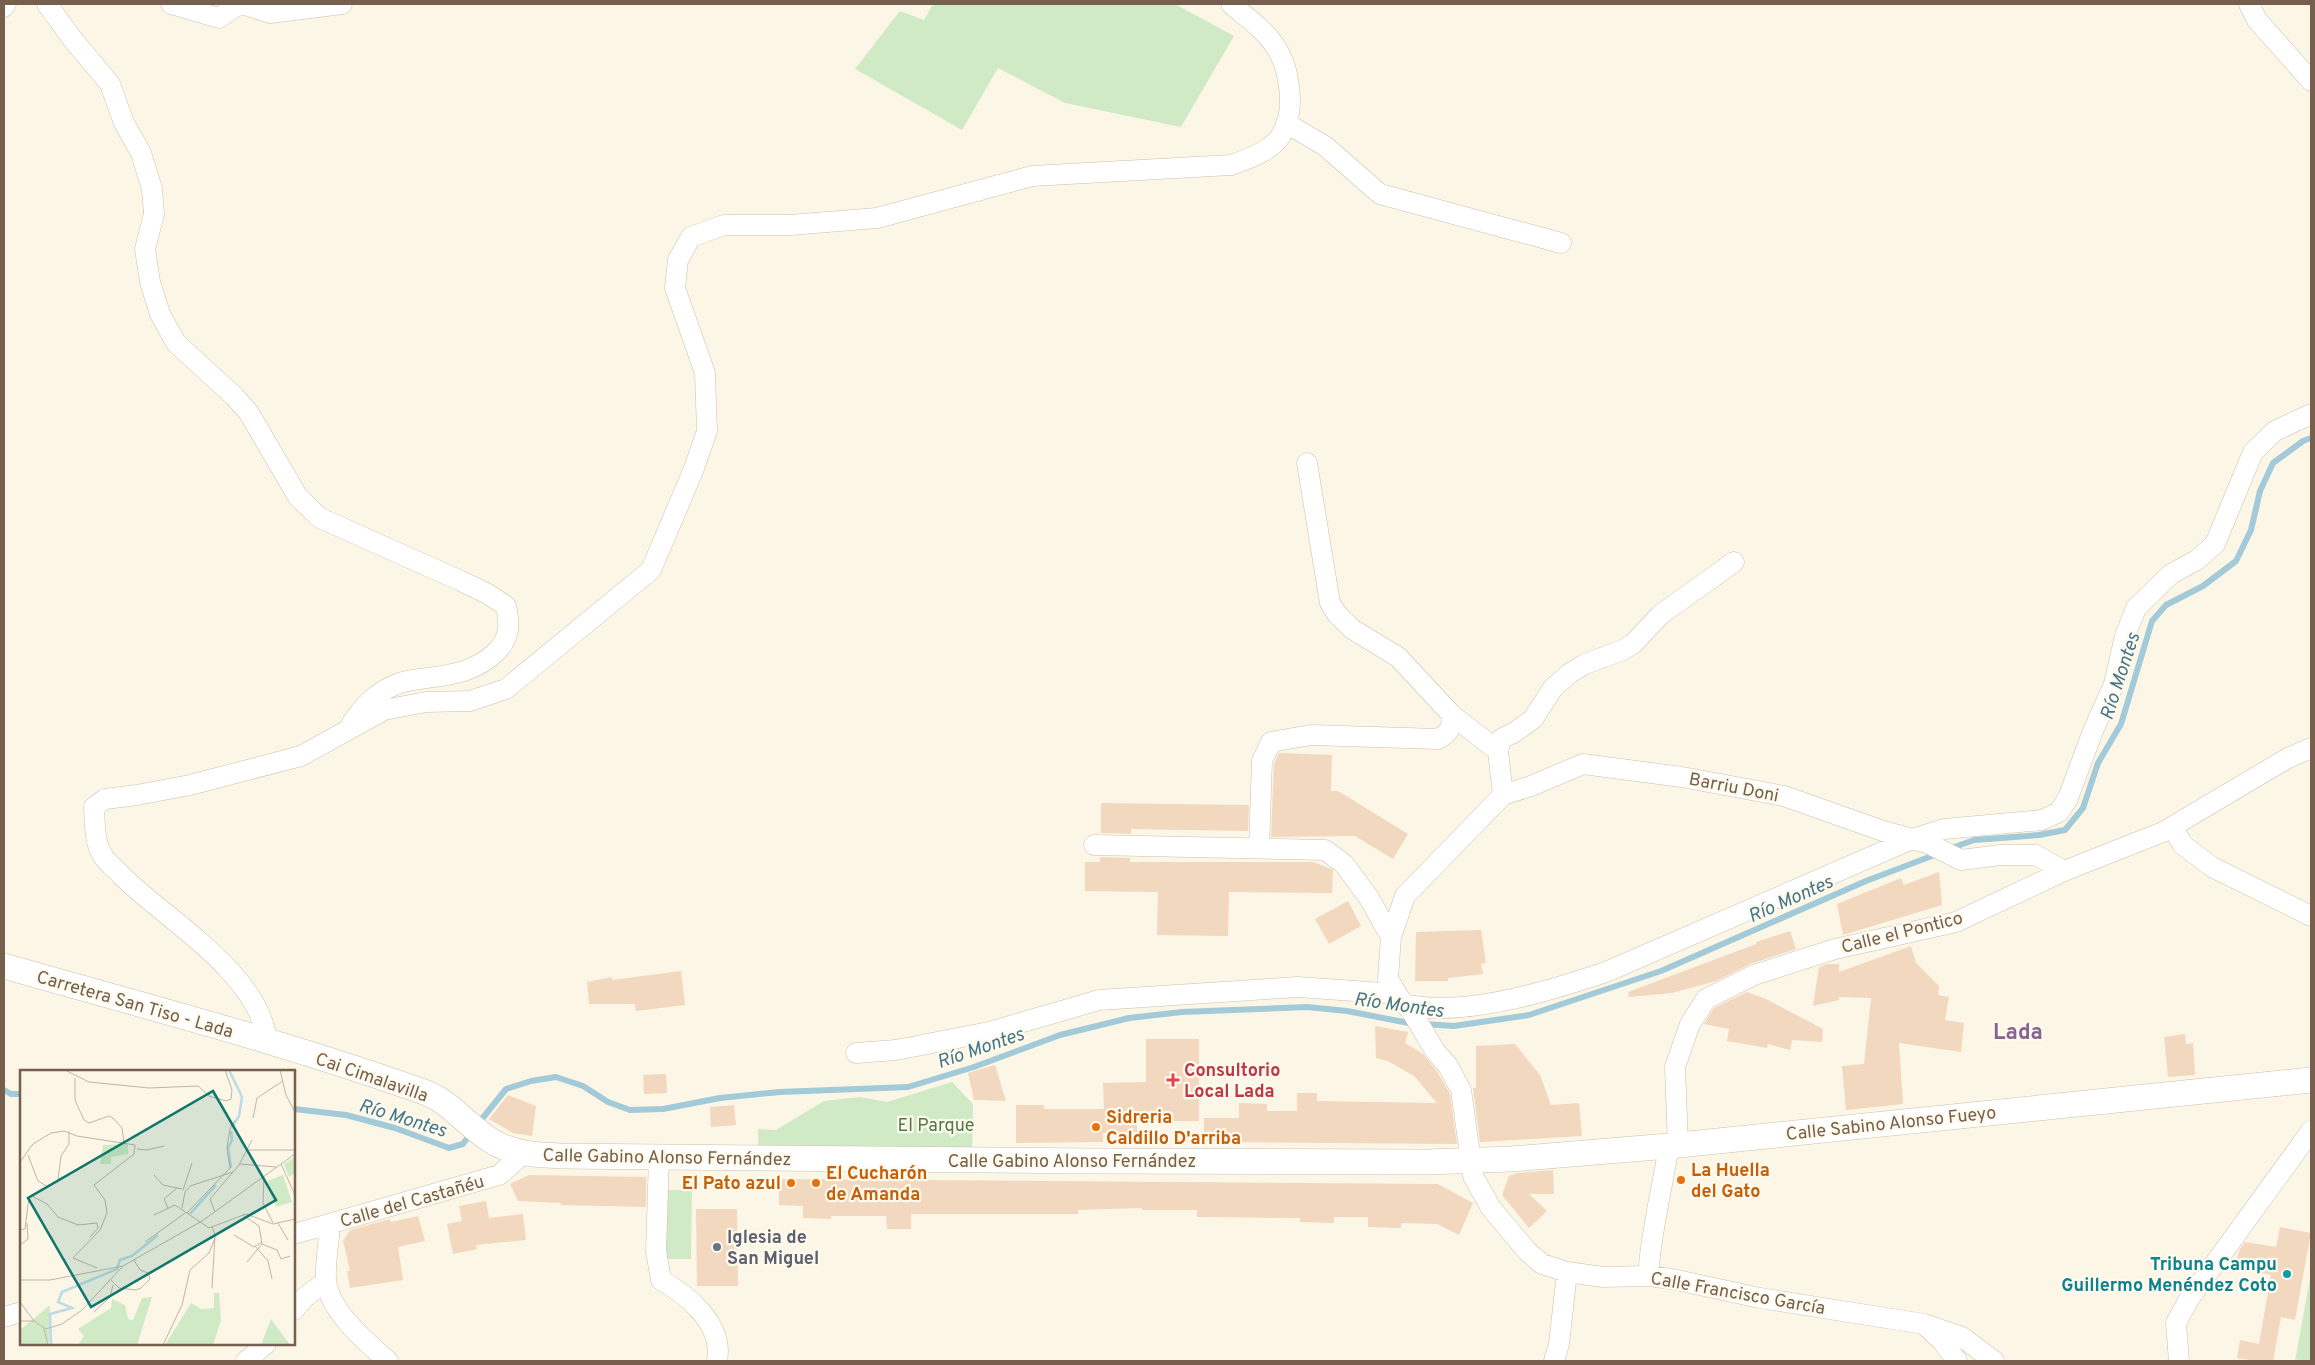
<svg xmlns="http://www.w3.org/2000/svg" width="2315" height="1365" font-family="Overpass,sans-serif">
<rect width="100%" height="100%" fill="#fcf6e7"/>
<path fill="#d0eac5" d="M933,4H1175L1234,36L1181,127L1065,103L998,68L962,130L855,69L900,11L924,20Z
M952,1082L973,1104L972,1160L759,1159L758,1129L776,1130L824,1101L860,1097L887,1102Z
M664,1190H692L691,1259H663Z
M2311,1273V1361H2295Z"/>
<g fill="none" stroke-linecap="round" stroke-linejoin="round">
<path stroke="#a2cad8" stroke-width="6" d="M1949,849L1974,840L2039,835L2065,830L2083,808L2098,763L2121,724L2152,621L2166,605L2203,586L2236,561L2251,530L2260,491L2273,463L2303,441L2311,438
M1424,1024L1454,1026L1529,1015L1661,971L1866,881L1937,854
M4,1090L11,1094H21
M294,1109L346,1115L395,1128L449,1148L463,1144L471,1133
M477,1125L506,1089L531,1081L556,1077L583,1086L608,1102L630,1110L663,1109L720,1098L780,1092L908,1087L974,1067L1060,1035L1129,1018L1182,1012L1307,1007L1347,1011L1414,1024"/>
</g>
<path fill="#f1d8bf" d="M1279,753L1332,755L1331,791H1338L1408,834L1393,859L1355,836L1271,837L1274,764Z
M1101,803L1249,805L1248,831L1131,829V834L1101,833Z
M1100,857L1130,858V862H1314L1333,870L1332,893L1229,892L1228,936L1157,935L1158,892L1085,891V862H1100Z
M1939,872L1942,905L1843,935L1837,904L1901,878L1904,885Z
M1348,901L1361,926L1329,944L1315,919Z
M1481,930L1486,963L1481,964L1483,974L1448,978V981H1415L1416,932Z
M1790,931L1796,949L1750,964L1716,981L1672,993L1629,997L1628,992L1756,944V942Z
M1911,946L1916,963L1939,986L1938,995L1949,997L1945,1020L1964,1023L1961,1052L1899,1043L1903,1104L1846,1110L1842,1066L1864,1064L1871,998L1839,997V1000L1813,1006L1819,967L1827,964H1839V972Z
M681,971L685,1005L636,1011L635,1004H589L587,982L612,977V980Z
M1747,992L1766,999L1823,1029L1822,1042L1792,1040L1790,1050L1768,1044L1767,1048L1727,1041L1729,1029L1704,1024L1714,1008Z
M1375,1026L1408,1032L1405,1043L1423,1054L1438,1073L1450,1094L1457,1144L1204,1142V1118H1239V1103L1267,1104V1111H1297V1093H1317V1101L1437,1103L1414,1076L1388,1061L1376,1058Z
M2185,1034L2186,1044L2193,1043L2195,1075L2168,1077L2164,1037Z
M1146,1039H1199V1121H1137V1132L1103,1133V1142L1016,1143V1105H1044V1109H1104L1103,1083L1146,1082Z
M1515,1044L1540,1075L1551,1105L1579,1103L1582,1136L1480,1142L1473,1088H1476V1046Z
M995,1065L1006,1101L974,1100L968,1073Z
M666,1074L667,1093L644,1094L643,1075Z
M508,1095L536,1106L532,1136L513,1133L489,1119Z
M734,1105L736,1125L711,1127L710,1107Z
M1553,1170L1554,1194H1529L1547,1211L1529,1228L1502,1195L1509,1176L1517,1173Z
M529,1175L646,1177V1207L561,1205V1203L518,1201L510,1184Z
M779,1179L1438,1184L1473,1203L1459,1235L1437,1224L1401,1223V1228L1368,1227V1217H1334V1223L1300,1222V1218L1197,1217V1210H1142V1208L1078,1210V1214H911V1229H887L886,1216H831V1219L803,1218V1206L779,1205Z
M486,1201L489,1218L523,1214L526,1240L476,1245L477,1249L453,1254L447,1224L462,1221L459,1206Z
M696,1209H737L738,1286H697Z
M418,1216L425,1241L398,1247L403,1280L350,1288L347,1271H350L343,1241L350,1230L390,1219L391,1222Z
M2280,1227L2311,1233L2295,1320L2281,1317L2273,1361H2256L2237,1358L2240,1340L2259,1344L2271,1275L2234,1266L2240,1249L2245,1242L2276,1247Z"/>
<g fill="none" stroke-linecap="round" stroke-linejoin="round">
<g stroke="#cebfad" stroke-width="21">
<path id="minor" d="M47,4L74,41L110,84L124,123L141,153L152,189L154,214L145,249L150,282L160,314L176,343L234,396L249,413L298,497L320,518L461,581L488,594L506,606C510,623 510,638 497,651C475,673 449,675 420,679C412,680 404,681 397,684C377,692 364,705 352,723
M171,4L219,18L239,4
M242,4L270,13L342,4
M2249,4L2257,20L2311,81
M4,7L6,4
M1286,123L1325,146L1380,194L1561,243
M1307,463L1330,603L1337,614L1352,629L1398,657L1452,715L1498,751
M1503,795L1498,751L1501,739L1515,732L1533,719L1553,688L1570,673L1585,664L1623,650L1634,643L1660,615L1734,562
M2172,827L2183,845L2212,867L2311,916
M1094,845L1325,850L1344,864L1369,898L1391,937
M1259,848L1262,761L1271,742L1311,735L1438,739C1449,733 1452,728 1452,715
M1406,1005C1416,1006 1426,1008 1436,1008C1490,1009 1555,989 1606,972L1912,839L1944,829L2042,820L2059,812L2068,798L2093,731L2114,684L2125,636L2136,608L2171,574L2197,560L2215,544L2253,452L2275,431L2311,414
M267,1042C261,974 166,920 121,875C116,869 107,863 103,856C94,843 95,822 94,807L105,799L137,795L190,785L301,756L384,710L426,702L470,701L506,689L651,570L693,471L707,431L705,373L675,288L678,260L691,237L724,225H790L877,218L1032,176L1231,165C1248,159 1272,151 1282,134C1296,112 1290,67 1275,46C1264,29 1246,17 1231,4
M856,1053L896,1050L989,1032L1099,1000L1298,987L1397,994
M1678,1145L1675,1067L1690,1024L1706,999L1754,975L1835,949L1956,922L2064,871L2163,832L2288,758L2311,748
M659,1157L656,1251L661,1280C689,1296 724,1325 717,1361
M330,1225C329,1242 325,1262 326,1279C328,1310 366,1342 388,1361
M294,1234L499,1175L523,1154
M1648,1276C1651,1231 1662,1189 1669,1146
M294,1310L304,1298L326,1281
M4,1317L21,1312
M1927,1327L1942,1341L1957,1361
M246,1361L266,1344
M1554,1361L1559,1344L1567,1272
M1994,1361L1962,1337L1924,1324L1760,1298L1672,1279L1648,1276L1603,1277L1567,1272L1542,1264L1527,1251L1491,1208L1473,1176L1461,1090L1448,1066L1435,1051L1412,1012L1400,999L1388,979L1391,937L1405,896L1503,795L1531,786L1583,764L1682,777L1784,796L1883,831L1927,843L1961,860L2001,855H2036L2064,871
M2179,1361L2176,1323L2189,1299L2311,1131"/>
</g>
<g stroke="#cebfad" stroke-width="26">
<path id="tertiary" d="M4,966C144,1006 287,1043 424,1092C452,1102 469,1129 495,1143C515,1154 538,1155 561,1156L1090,1161L1428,1162L1511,1159L1669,1146L2311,1080"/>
</g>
<use href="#minor" stroke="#fff" stroke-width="20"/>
<use href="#tertiary" stroke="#fff" stroke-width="25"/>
</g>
<path fill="#e0444e" stroke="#fffaee" stroke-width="2" d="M1170.5 1072.5h5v5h5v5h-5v5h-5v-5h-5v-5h5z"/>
<g fill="#e8710a" stroke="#fffaee" stroke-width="2">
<circle cx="1096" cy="1127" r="5"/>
<circle cx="1681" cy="1180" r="5"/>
<circle cx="791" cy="1183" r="5"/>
<circle cx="816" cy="1183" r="5"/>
</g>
<circle fill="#6b7280" stroke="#fffaee" stroke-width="2" cx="717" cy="1247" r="5"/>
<circle fill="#0f9aa8" stroke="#fffaee" stroke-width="2" cx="2287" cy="1274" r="5"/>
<g text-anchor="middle" stroke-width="4.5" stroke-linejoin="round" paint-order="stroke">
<g font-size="18" fill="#765f4c" stroke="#fffaee">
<text transform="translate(1734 787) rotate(11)" y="6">Barriu Doni</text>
<text transform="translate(1902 932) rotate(-14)" y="6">Calle el Pontico</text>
<text transform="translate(135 1004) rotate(16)" y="6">Carretera San Tiso - Lada</text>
<text transform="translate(372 1077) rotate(19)" y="6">Cai Cimalavilla</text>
<text transform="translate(1891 1123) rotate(-6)" y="6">Calle Sabino Alonso Fueyo</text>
<text transform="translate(667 1157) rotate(1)" y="6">Calle Gabino Alonso Fernández</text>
<text x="1072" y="1167">Calle Gabino Alonso Fernández</text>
<text transform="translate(412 1201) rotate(-16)" y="6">Calle del Castañéu</text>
<text transform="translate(1738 1293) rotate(10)" y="6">Calle Francisco García</text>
</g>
<g font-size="18" font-weight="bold" fill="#be3a42" stroke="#fffaee" text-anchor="start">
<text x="1184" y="1076">Consultorio<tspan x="1184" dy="21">Local Lada</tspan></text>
</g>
<g font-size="18" font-weight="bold" fill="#c56008" stroke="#fffaee" text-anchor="start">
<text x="1106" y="1123">Sidreria<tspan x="1106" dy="21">Caldillo D'arriba</tspan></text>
<text x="1691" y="1176">La Huella<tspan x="1691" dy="21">del Gato</tspan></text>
<text x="826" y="1179">El Cucharón<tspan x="826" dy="21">de Amanda</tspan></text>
<text x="781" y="1189" text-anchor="end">El Pato azul</text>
</g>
<g font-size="18" fill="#4e7b43" stroke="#fffaee">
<text x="936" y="1131">El Parque</text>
</g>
<g font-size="18" font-weight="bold" fill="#5b616d" stroke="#fffaee" text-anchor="start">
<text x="727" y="1243">Iglesia de<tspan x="727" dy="21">San Miguel</tspan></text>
</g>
<g font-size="18" font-weight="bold" fill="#0d838f" stroke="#fffaee" text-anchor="end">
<text x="2277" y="1270">Tribuna Campu<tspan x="2277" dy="21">Guillermo Menéndez Coto</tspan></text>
</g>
<g font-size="19" font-style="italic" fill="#457689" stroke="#fffaee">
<text transform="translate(2119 676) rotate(-72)" y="7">Río Montes</text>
<text transform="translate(1790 898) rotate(-24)" y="7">Río Montes</text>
<text transform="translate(1399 1004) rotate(8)" y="7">Río Montes</text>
<text transform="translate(980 1047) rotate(-19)" y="7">Río Montes</text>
<text transform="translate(403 1117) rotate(17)" y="7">Río Montes</text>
</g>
<g font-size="22" font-weight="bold" fill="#886392" stroke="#fffaee">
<text x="2018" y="1039">Lada</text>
</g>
</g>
<g transform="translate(20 1070)">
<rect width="275" height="275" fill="#fcf6e7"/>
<path d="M108,74V84L91,87V94H80L83,75ZM275,87V103L269,107L264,94ZM263,105L272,132L256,137L247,111ZM194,223H199L201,250L193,275H145L171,233L181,239L194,238ZM132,227L117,275H58L64,266L58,259L91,238L92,229L105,235L108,249L113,250L122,228ZM30,235L29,275H0V260ZM251,249L270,275H241Z" fill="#d0eac5"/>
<path fill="none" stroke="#bcdbe6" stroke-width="2.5" d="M209,0L222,27L219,46L212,57M211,61L212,70L208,78L211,98M170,144L196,115M31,275L30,244L52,238L38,232L42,222L97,199L100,190L112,186L138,165"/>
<path fill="none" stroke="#c2b5a4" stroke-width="1" d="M45,0L69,12L129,18L178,16L189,26L206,31L211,29L212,20L205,0M260,0L266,25L275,42M55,8V30L64,50L69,53L89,46L93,48L102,58L104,72M233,48L237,28L263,11M117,79L127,80L144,76M228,80H275M0,92L13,74L31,63L44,61L57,66L115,75L114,84L74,115L85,130L87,143L80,160L53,188L77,198M220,94L256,97M261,94L275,125M134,105L143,115L162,119M244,106L243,133L253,153M28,117L38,110L41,86L49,74V61M163,120L172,93M10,125L27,134L38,147L58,155L77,153L78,158L70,167M148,138L144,129L157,118M162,138L165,122L170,116L213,102M195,142L190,129L219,95L232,70M167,143L210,98L207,78L210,58L215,50M134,145L155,135L189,158L226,144L253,154L275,149M223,145L239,156L242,174M258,153L268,170M192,157L195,165L192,218M0,160L5,159L9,127L28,117L18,111L8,85M214,165L234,177L242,172M125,172L165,143M242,174L257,180L261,189L270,186M0,175L8,169L7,153M235,176L248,191L252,209M227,192L242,174M0,210H30L103,196L182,151L275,84M91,210L99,218L116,220L121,218L130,209L128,203L120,200L114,190M0,232L14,251M74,242L90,227L93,215M0,251H14L26,259L42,254L62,240L103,196M24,258L28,275M143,275L162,235L170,200L189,183L195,168"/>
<path fill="#0f766e" fill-opacity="0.15" stroke="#0f766e" stroke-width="2.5" d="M193,21L256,130L71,237L8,128Z"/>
<rect width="275" height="275" fill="none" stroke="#765f4c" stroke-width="2.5"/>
</g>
<rect width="2315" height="1365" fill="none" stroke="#765f4c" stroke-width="10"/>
</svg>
